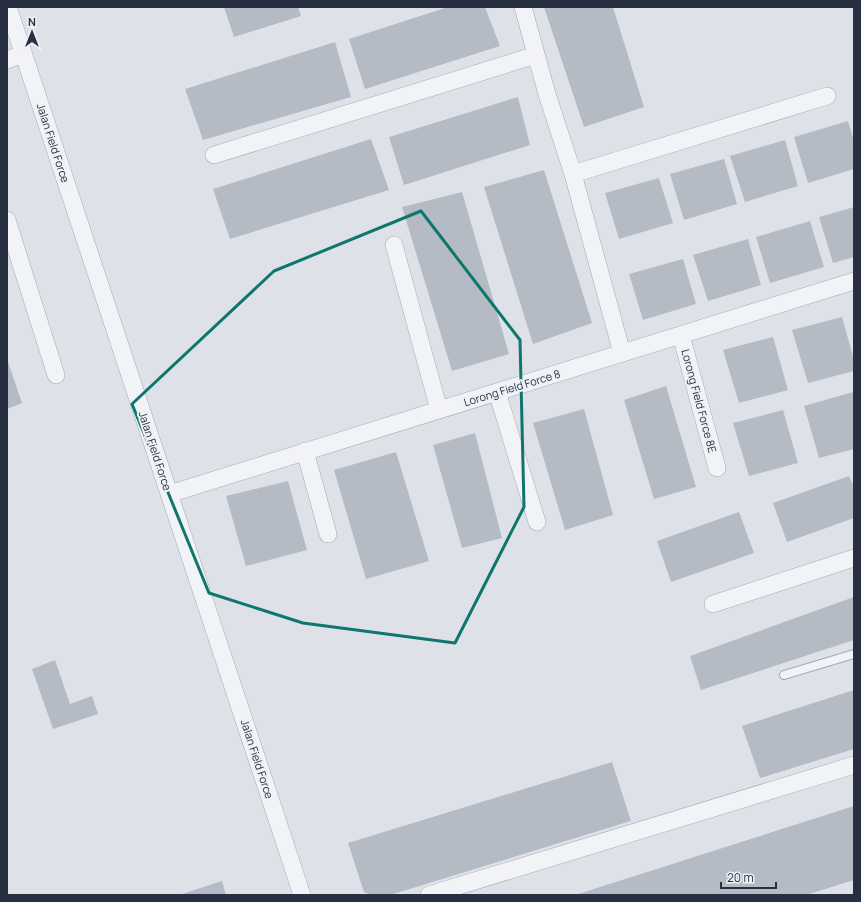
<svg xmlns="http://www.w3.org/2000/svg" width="861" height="902" font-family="Manrope,sans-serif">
<rect width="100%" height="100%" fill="#dee2e8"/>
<path fill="#b5bbc5" d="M224,7H298L301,16L234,37Z
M448,7H485L500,46L365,89L349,39Z
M544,7H613L644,107L584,127Z
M335,42L351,97L203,140L185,89Z
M518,97L530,145L404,185L389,137Z
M848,121L854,141V169L808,183L794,137Z
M371,139L389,190L230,239L213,189Z
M785,140L798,186L745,202L730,156Z
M724,159L737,204L684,220L670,174Z
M544,170L592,323L533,344L484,187Z
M659,178L673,223L619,239L605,193Z
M462,192L509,354L452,371L402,207Z
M854,207V257L833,263L819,217Z
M810,221L824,267L770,283L756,237Z
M748,239L761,285L708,301L693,255Z
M683,259L696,304L643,320L629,274Z
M842,317L854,360V371L808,383L792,330Z
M773,337L788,390L739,403L723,350Z
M7,359L22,403L7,409Z
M666,386L696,487L654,499L624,400Z
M853,392L854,449L819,458L804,406Z
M584,409L613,515L565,530L533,423Z
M783,410L798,463L749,476L733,423Z
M475,433L502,538L462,548L433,445Z
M396,452L429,561L366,579L334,470Z
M849,476L854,487V518L787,542L773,503Z
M288,481L307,550L246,566L226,496Z
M739,512L754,553L671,582L657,541Z
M854,597V640L701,690L690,656Z
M55,660L70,704L92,696L98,714L53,729L32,669Z
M854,690V749L760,778L742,726Z
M612,762L631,821L390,895H371L364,892L348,843Z
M854,806V880L806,895H575Z
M222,881L226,895H183L182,894Z"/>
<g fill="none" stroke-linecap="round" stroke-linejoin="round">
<g stroke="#a3a9b2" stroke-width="10">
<path id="lane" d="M784,675L854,654"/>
</g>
<g stroke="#a3a9b2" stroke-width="18">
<path id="street" d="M8,7L302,895
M523,7L547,94L573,174L622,353
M7,60L23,54
M214,155L536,55
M573,174L827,96
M7,220L56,375
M394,245L439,410
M681,335L717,468
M497,392L537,522
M305,451L328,534
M169,494L854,281
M713,604L854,558
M429,895L854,765"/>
</g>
<use href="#lane" stroke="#f1f3f7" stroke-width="8"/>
<use href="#street" stroke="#f1f3f7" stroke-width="17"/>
</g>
<path fill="none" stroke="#0f766e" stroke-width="3" stroke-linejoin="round" d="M421,211L520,340L524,507L455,643L303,623L209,593L132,404L274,271Z"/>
<g text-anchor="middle" stroke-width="4" stroke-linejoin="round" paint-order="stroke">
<g font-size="11" fill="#272f40" stroke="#eef1f6">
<text transform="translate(53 143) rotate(72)" y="4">Jalan Field Force</text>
<text transform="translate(512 388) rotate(-17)" y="4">Lorong Field Force 8</text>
<text transform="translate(699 401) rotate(75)" y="4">Lorong Field Force 8E</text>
<text transform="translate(155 451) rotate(72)" y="4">Jalan Field Force</text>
<text transform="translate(257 759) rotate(72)" y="4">Jalan Field Force</text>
</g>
</g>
<rect width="861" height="902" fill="none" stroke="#272f40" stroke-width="16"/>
<g transform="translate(32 32)" stroke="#eef1f6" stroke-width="3" paint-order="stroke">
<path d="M0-3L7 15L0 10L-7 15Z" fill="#272f40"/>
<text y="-6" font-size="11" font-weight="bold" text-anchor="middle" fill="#272f40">N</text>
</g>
<path d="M721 882v6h55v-6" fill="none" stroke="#272f40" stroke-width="2"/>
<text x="727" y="882" font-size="12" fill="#272f40" stroke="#eef1f6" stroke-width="3" paint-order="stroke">20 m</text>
</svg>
